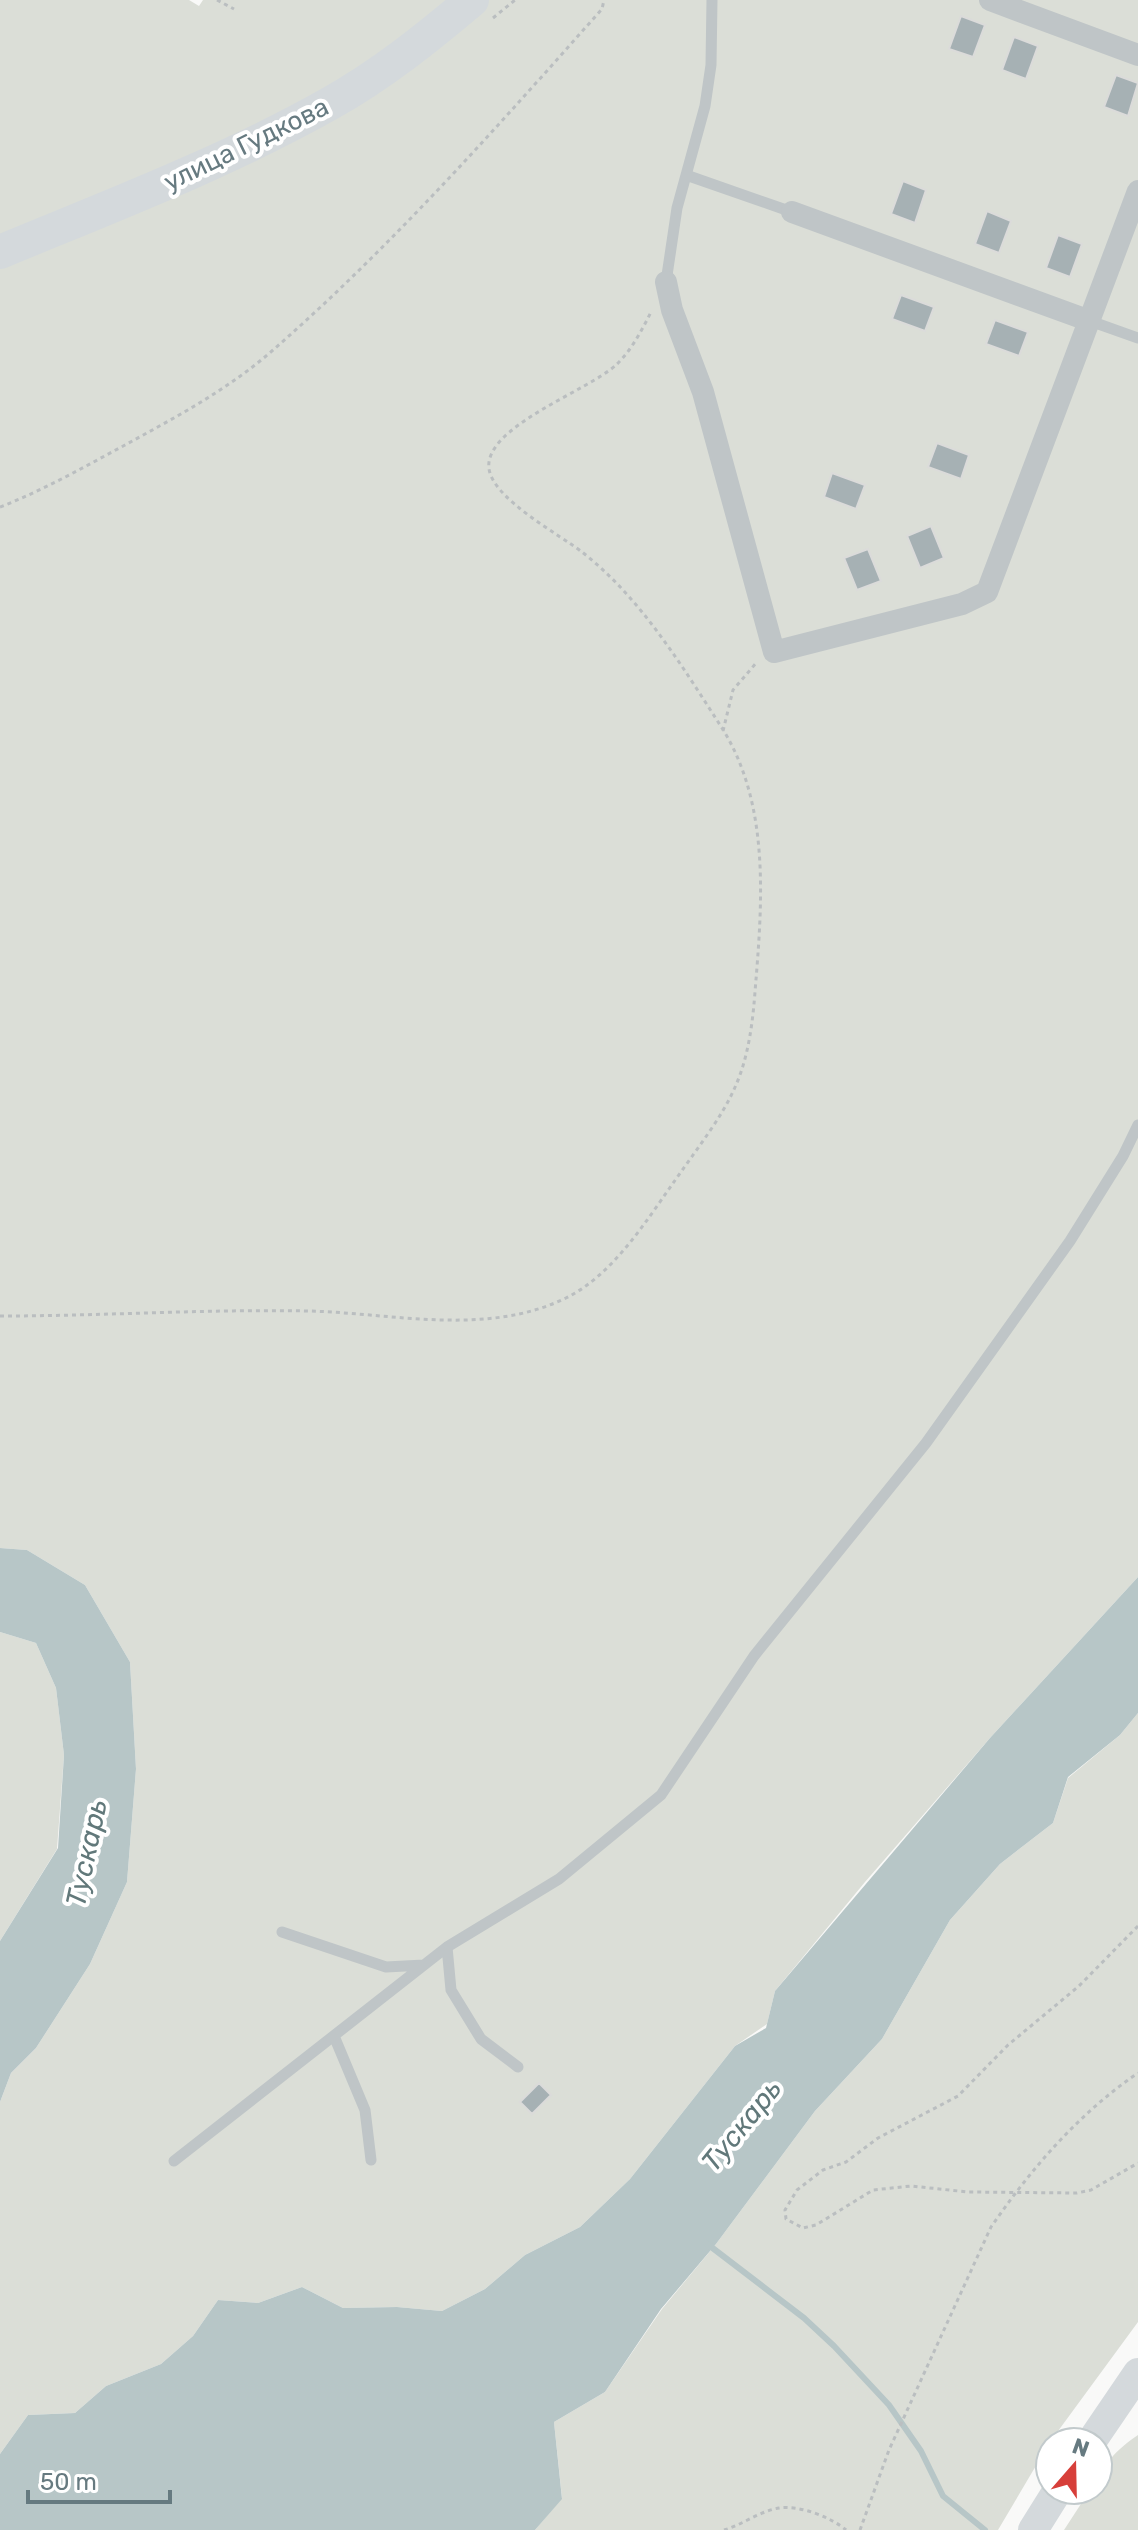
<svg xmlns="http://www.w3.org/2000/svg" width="1138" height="2530" font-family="Rubik,sans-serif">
<rect width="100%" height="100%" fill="#f9f9f8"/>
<path fill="#dbded7" d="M0,0H189L199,6L203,0H1138V1577L990,1738L865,1882L775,1991L767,2024L735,2046L630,2179L580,2227L525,2255L485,2289L442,2311L397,2307L343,2308L302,2287L258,2303L218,2300L193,2336L161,2364L106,2386L75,2413L28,2415L0,2454V2102L11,2073L36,2048L90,1964L127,1882L136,1769L130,1662L85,1585L27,1550L0,1548Z
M0,1632L36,1643L56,1688L64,1755L57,1849L0,1941Z
M1138,1713V2322L1050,2442L998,2530H535L562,2498L554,2422L605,2392L662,2309L716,2244L815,2111L882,2039L950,1920L1000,1864L1053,1823L1068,1778L1120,1735Z
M1138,2435V2530H1064L1090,2490H1098C1098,2466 1119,2448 1138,2435Z"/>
<path fill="#b7c6c7" d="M0,1548L27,1550L85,1585L130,1662L136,1769L127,1882L90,1964L36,2048L11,2073L0,2102V1941L58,1848L64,1755L56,1688L36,1643L0,1632Z
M1138,1577V1713L1120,1735L1068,1777L1053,1823L1000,1864L950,1920L882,2039L815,2111L716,2244L661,2309L605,2392L554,2422L562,2499L535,2530H0V2454L28,2415L75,2413L106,2386L161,2364L193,2336L218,2300L258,2303L302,2287L343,2308L397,2307L442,2311L485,2289L525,2255L580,2227L630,2179L735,2046L766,2028L775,1991L990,1738Z"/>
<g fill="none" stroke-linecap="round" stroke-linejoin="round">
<path stroke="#b7c6c7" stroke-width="6" d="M706,2243L804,2318L834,2346L889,2405L921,2451L943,2496L985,2530"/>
</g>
<path fill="#a6b1b4" stroke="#dbdbda" stroke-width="2" d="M961,16L985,25L973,57L949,49Z
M1014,37L1038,46L1026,79L1002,70Z
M1116,75L1138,83L1128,116L1104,107Z
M903,181L926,190L915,223L891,214Z
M987,211L1011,221L999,253L975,244Z
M1058,235L1082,244L1070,277L1046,268Z
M901,295L934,307L925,331L892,319Z
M995,320L1028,332L1019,356L986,344Z
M937,443L969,455L961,479L928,467Z
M832,473L865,485L856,509L824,497Z
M931,526L944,558L920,568L907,536Z
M868,549L881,581L857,590L844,558Z
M539,2083L551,2095L532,2114L520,2102Z"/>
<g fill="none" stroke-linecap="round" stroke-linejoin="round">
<path stroke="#babec0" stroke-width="3" stroke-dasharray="4 4" stroke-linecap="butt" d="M217,0L234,9
M493,18L515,0
M0,507C44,490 84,467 125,445C176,417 229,389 273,350C391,247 498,126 602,9L604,0
M723,731L733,690L757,662
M0,1316C102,1316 205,1309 308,1311C393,1313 486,1337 566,1298C614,1274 646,1221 676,1179C728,1105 748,1086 755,992C762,905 771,806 722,728C682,666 641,598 582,552C559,534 494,500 489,469C483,427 588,391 616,365C631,351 642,330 651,312
M1138,1926L1079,1986L1008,2045L958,2096L878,2138L846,2162L823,2170L797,2190L785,2210L786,2219L803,2228L816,2225L873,2190L911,2186L968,2192L1077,2193L1091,2190L1138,2163
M724,2530C742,2525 760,2511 779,2508C799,2505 831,2517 846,2530
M860,2530L889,2450L991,2227C1031,2169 1079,2113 1138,2073"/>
<path stroke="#bfc5c7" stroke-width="11" d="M686,175L792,212
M666,282L677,208L705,106L711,65L712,0
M1090,321L1138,338
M282,1932L386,1967L424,1965
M447,1947L451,1990L481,2039L518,2067
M334,2036L365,2110L371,2160
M174,2161L447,1947L559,1879L661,1795L754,1656L926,1443L1070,1241L1123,1156L1138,1125"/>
<path stroke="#bfc5c7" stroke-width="22" d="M990,0L1138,55
M792,212L1090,321
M666,282L672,310L703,392L774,652L962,604L987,592L1138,191"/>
<path stroke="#d4d9dc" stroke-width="30" d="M1091,2442L1138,2373
M1033,2530L1058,2490"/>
<path stroke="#d4d9dc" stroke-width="34" d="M0,252C111,206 224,163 329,104C381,75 427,38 472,0"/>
</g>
<g text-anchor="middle" stroke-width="8" stroke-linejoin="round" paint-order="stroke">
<g font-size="26" fill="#667a80" stroke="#fff">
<text transform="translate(246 144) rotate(-26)" y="9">улица Гудкова</text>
</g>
<g font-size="28" font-style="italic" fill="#61787a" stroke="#fff">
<text transform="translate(86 1853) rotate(-78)" y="10">Тускарь</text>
<text transform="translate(741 2125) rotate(-51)" y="10">Тускарь</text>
</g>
</g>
<g transform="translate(1074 2466) rotate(20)"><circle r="38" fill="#ffffff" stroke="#c2cacc" stroke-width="2"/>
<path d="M0-6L14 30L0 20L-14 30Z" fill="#d73f3a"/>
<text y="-12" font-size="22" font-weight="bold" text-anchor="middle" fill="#667a80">N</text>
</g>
<path d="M28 2490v12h142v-12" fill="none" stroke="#667a80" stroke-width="4"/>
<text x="40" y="2490" font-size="24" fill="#667a80" stroke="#ffffff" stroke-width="6" paint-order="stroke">50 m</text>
</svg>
